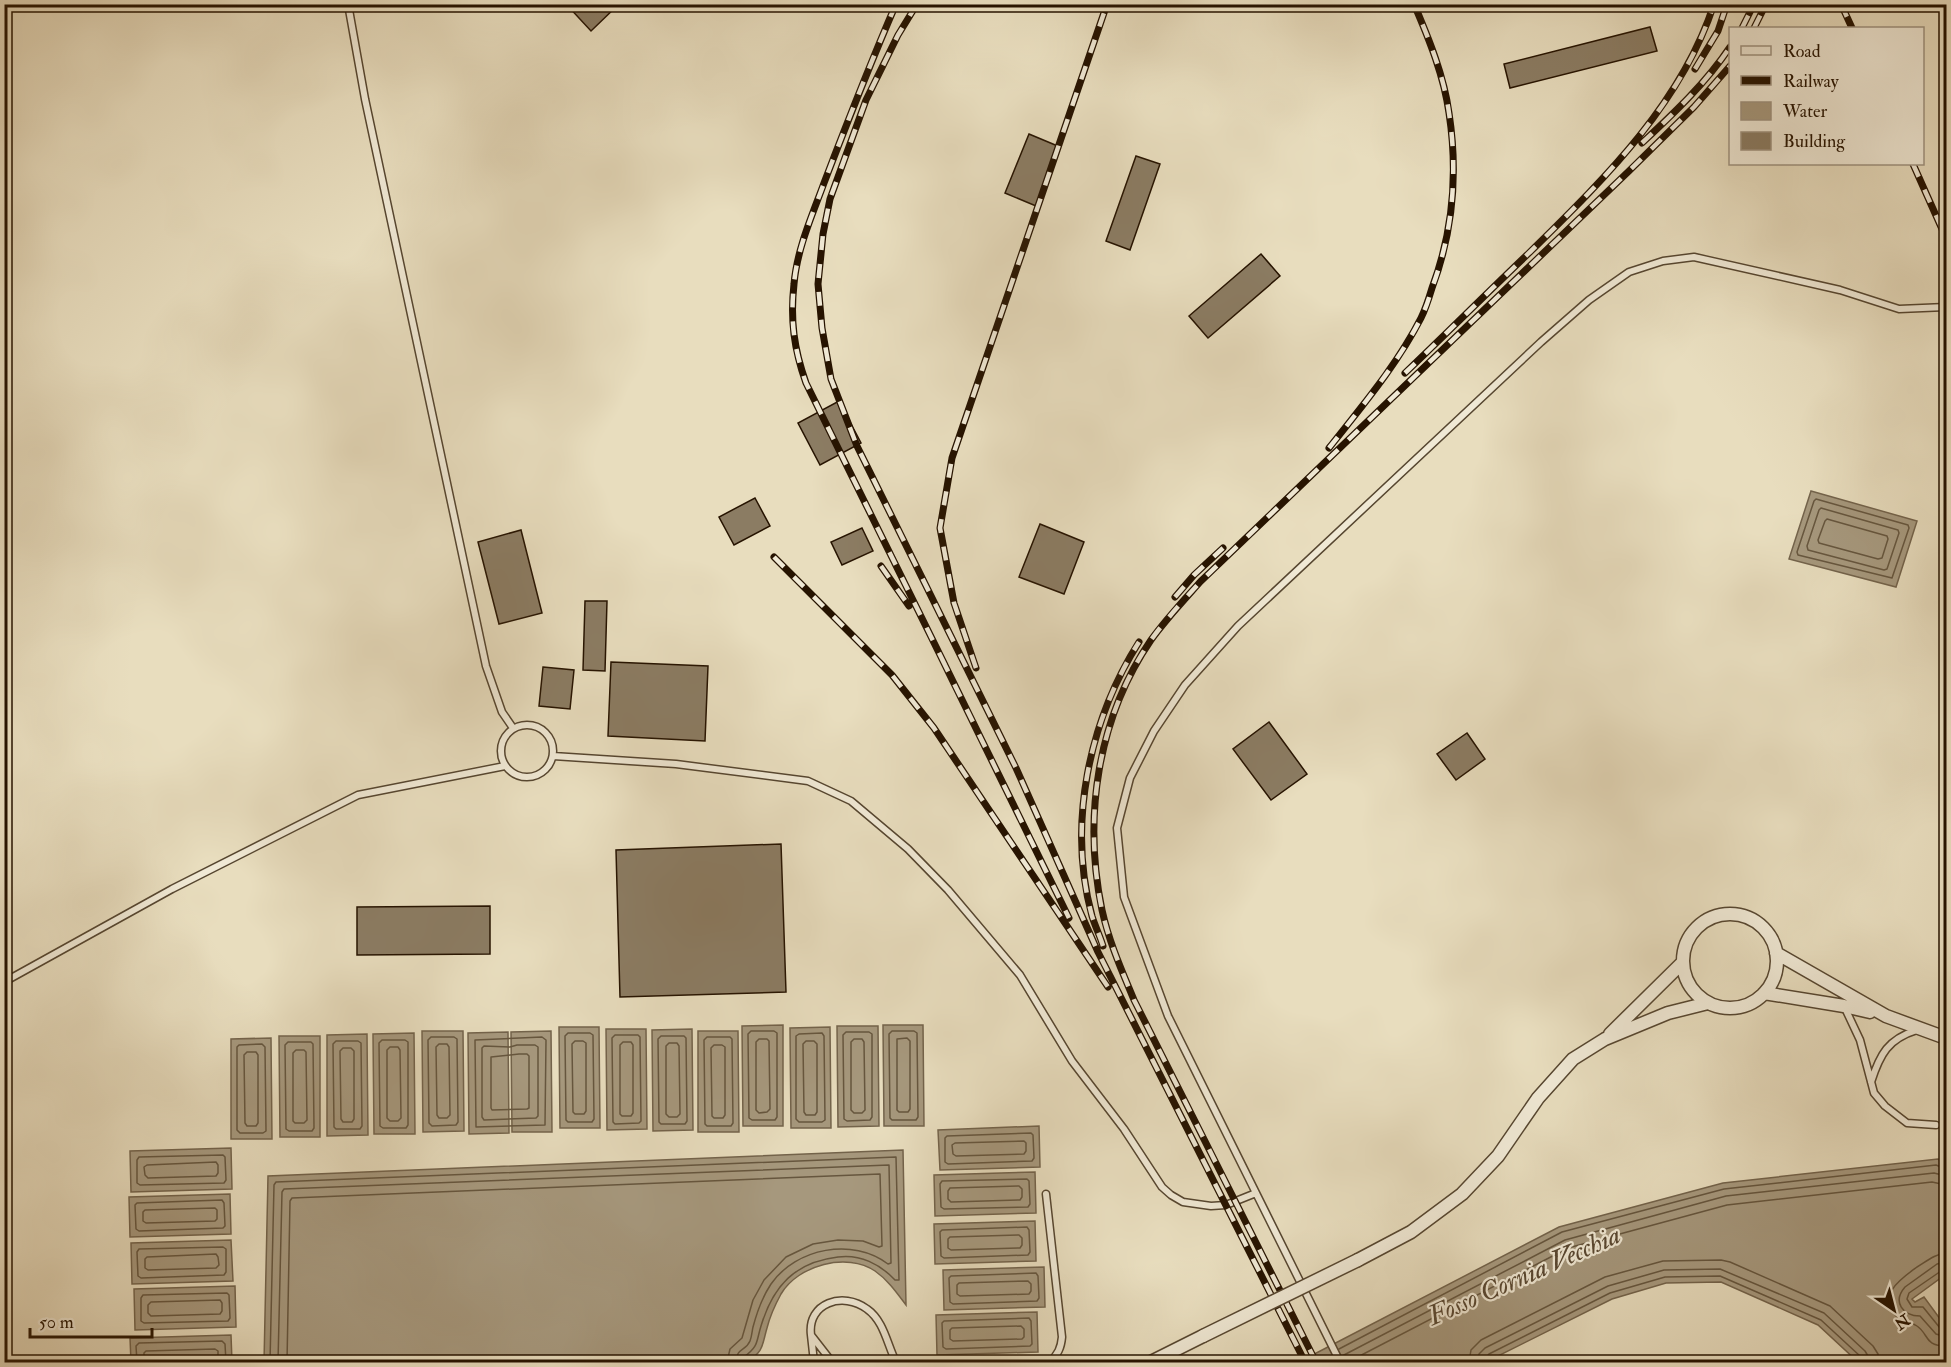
<svg xmlns="http://www.w3.org/2000/svg" width="1951" height="1367" font-family="'IM FELL Double Pica',serif">
<rect width="100%" height="100%" fill="#e8ddbe"/>
<filter id="stains"><feTurbulence type="fractalNoise" baseFrequency=".00333" numOctaves="4"/><feColorMatrix values="0 0 0 0 .2 0 0 0 0 .09 0 0 0 0 .02 0 0 0 .5 -.17"/></filter>
<radialGradient id="worn" r=".72"><stop offset=".6" stop-color="#630" stop-opacity="0"/><stop offset="1" stop-color="#630" stop-opacity=".3"/></radialGradient>
<path fill="#a6987d" stroke="#73634b" stroke-width="1.5" d="M1811,491L1917,521L1896,587L1789,559Z
M783,1025V1126H743L742,1026Z
M883,1025H923L924,1126H884Z
M837,1026H878L879,1126L838,1127Z
M559,1027H599L600,1128H560Z
M830,1027L831,1128H791L790,1028Z
M606,1029H646L647,1129L607,1130Z
M692,1029L693,1130L653,1131L652,1030Z
M422,1031H463L464,1131L423,1132Z
M551,1031L552,1132H512L511,1032Z
M698,1031H738L739,1132H698Z
M508,1032L509,1133L469,1134L468,1033Z
M414,1033L415,1134H374L373,1034Z
M367,1034L368,1135L327,1136V1035Z
M279,1036H320V1137H280Z
M271,1038L272,1139H231V1039Z
M1039,1126L1040,1167L940,1170L938,1130Z
M231,1148L232,1189L131,1192L130,1151Z
M903,1150L906,1305C897,1293 888,1280 875,1271C847,1252 798,1265 781,1294C775,1305 770,1316 767,1328C762,1345 764,1352 747,1361L264,1362L268,1176Z
M1938,1159L1946,1164V1274L1912,1299L1915,1302L1924,1297L1946,1327V1362H1858L1818,1325L1721,1282L1666,1283L1612,1299L1486,1362H1299L1559,1227L1723,1183Z
M1035,1172L1036,1213L935,1216L934,1175Z
M230,1194L231,1234L130,1237L129,1197Z
M1035,1221L1036,1261L935,1264L934,1224Z
M231,1240L233,1281L132,1284L131,1243Z
M1044,1267L1045,1307L944,1310L943,1270Z
M235,1286L236,1327L135,1330L134,1289Z
M1037,1312L1038,1352L937,1355L936,1315Z
M231,1335L232,1362H131L130,1338Z"/>
<g fill="none" stroke-linecap="round" stroke-linejoin="round">
<path stroke="#66563e" stroke-width="1.5" d="M1816,499L1908,525L1909,528L1892,578L1798,555L1797,552L1814,501Z
M1821,508L1898,530L1899,533L1887,569L1884,570L1808,550L1807,546L1819,510Z
M1827,519L1887,536L1888,539L1882,558L1878,559L1819,543L1818,540L1825,521Z
M751,1031H774L777,1033V1117L775,1120H752L749,1118L748,1034Z
M892,1031H914L917,1033L918,1117L916,1120H892L890,1118L889,1034Z
M846,1032H869L872,1034V1117L870,1120L847,1121L844,1119L843,1035Z
M568,1033H590L593,1035L594,1119L592,1122H568L566,1120L565,1036Z
M822,1033L824,1036L825,1120L822,1122H799L796,1119V1036L799,1034Z
M615,1035H638L640,1037L641,1121L639,1123L615,1124L613,1122L612,1038Z
M661,1036H684L686,1038L687,1121L685,1124H661L659,1122L658,1039Z
M431,1037H454L457,1039L458,1122L456,1125L432,1126L429,1123L428,1040Z
M542,1037L546,1040L545,1125L476,1127L475,1040Z
M707,1037H730L732,1039L733,1123L731,1126H707L705,1124L704,1040Z
M759,1039H767L769,1041L770,1109L767,1112L759,1113L756,1110V1042Z
M854,1039H862L864,1042L865,1110L862,1113H854L851,1110V1042Z
M897,1039L907,1038L910,1041V1109L908,1112H899L897,1110Z
M382,1040H405L408,1042V1125L406,1128H383L380,1126L379,1043Z
M336,1041H358L361,1043L362,1126L360,1129H336L334,1127L333,1044Z
M575,1041H583L586,1043V1111L584,1114H575L573,1112L572,1044Z
M806,1041H814L817,1044V1112L815,1115H806L804,1112L803,1044Z
M288,1042H311L313,1044L314,1128L312,1131H289L286,1129L285,1045Z
M623,1042H631L633,1045V1113L631,1116H622L620,1114V1045Z
M669,1043H677L679,1046L680,1114L677,1117H669L666,1114V1046Z
M262,1044L265,1047L266,1131L263,1133H240L237,1130V1047L239,1045Z
M439,1044H447L449,1047L450,1115L447,1118H439L437,1115L436,1047Z
M517,1045H535L538,1047V1116L536,1118L484,1120L482,1117V1048L484,1046L510,1047Z
M714,1045H722L725,1047V1115L723,1118H714L712,1116L711,1048Z
M390,1047H398L400,1050L401,1118L398,1121H390L387,1118V1050Z
M343,1048H351L354,1051V1119L352,1122H343L341,1119L340,1051Z
M296,1050H304L306,1052L307,1120L304,1123H295L293,1121V1053Z
M247,1052H256L258,1055V1123L256,1126H247L245,1123L244,1055Z
M519,1054H527L529,1056V1108L527,1109L492,1110L491,1108V1057Z
M1031,1133L1033,1135L1034,1158L1032,1161L948,1164L945,1162V1138L947,1136Z
M1024,1141L1026,1143V1151L1024,1154L956,1156L953,1154L952,1145L955,1143Z
M223,1155L225,1157L226,1180L224,1183L140,1185L137,1183V1160L139,1157Z
M216,1162L218,1165V1173L216,1176L148,1178L145,1175L144,1167L147,1165Z
M1027,1179L1029,1181L1030,1204L1028,1207L944,1209L941,1207L940,1184L942,1181Z
M1019,1186L1022,1189V1197L1020,1200L951,1202L948,1199V1191L950,1188Z
M222,1200L224,1203L225,1226L223,1228L139,1231L136,1229L135,1205L137,1203Z
M215,1208L217,1210V1219L215,1221L146,1223L143,1221V1212L145,1210Z
M1027,1227L1029,1230L1030,1252L1028,1255L944,1258L941,1256L940,1232L942,1230Z
M1019,1235L1022,1238V1245L1020,1248L951,1250L948,1248V1239L950,1237Z
M223,1247L226,1249V1272L224,1275L141,1278L138,1276L137,1252L139,1249Z
M1946,1253C1935,1254 1927,1261 1917,1267C1901,1279 1878,1293 1896,1316C1903,1324 1910,1321 1917,1326C1929,1334 1924,1346 1946,1346
M216,1254L218,1257L219,1265L216,1268L148,1270L145,1268V1259L147,1257Z
M1946,1262L1937,1264L1905,1287C1892,1302 1903,1316 1920,1316L1936,1334L1946,1337
M1946,1270L1941,1271L1909,1293L1907,1299L1912,1307H1923L1940,1328L1946,1330
M1036,1273L1038,1276L1039,1298L1037,1301L953,1304L950,1302L949,1278L951,1276Z
M1028,1281L1031,1284V1291L1029,1294L960,1296L957,1294V1285L959,1283Z
M227,1293L229,1295L230,1318L228,1321L144,1323L141,1321V1298L143,1295Z
M220,1300L222,1303V1311L220,1314L151,1316L148,1313V1305L151,1302Z
M1029,1318L1031,1321L1032,1344L1030,1346L946,1349L943,1347L942,1323L944,1321Z
M1021,1326L1024,1329V1337L1022,1339L953,1341L950,1339V1330L952,1328Z
M1339,1349L1562,1232L1724,1189L1936,1165L1946,1169
M1342,1356L1565,1240L1726,1196L1934,1173L1946,1176
M137,1362L136,1346L139,1343L222,1341L225,1344L226,1362
M144,1362V1353L146,1351L215,1349L218,1351V1362
M153,1362L156,1359L206,1358L209,1359V1362
M270,1362L274,1185L276,1182L896,1157L899,1280H895C880,1264 860,1254 838,1257C795,1262 773,1286 761,1326C756,1342 759,1346 744,1357L743,1362
M278,1362L282,1192L284,1189L889,1165L891,1263L888,1264C853,1237 796,1248 771,1284C763,1296 757,1312 753,1327C752,1331 752,1336 750,1341C746,1351 736,1348 736,1362
M287,1362L290,1201L292,1198L880,1174L882,1246L879,1247L863,1241L838,1240L813,1244L786,1257L764,1280L753,1300L742,1338L730,1349L727,1362
M1348,1362L1568,1248L1727,1205L1932,1182L1946,1185
M1469,1362L1471,1350L1481,1340L1605,1277L1663,1261L1721,1260L1730,1262L1830,1306L1873,1346L1878,1354V1362
M1478,1362L1479,1354L1485,1348L1608,1286L1664,1270L1720,1269L1824,1313L1865,1351L1868,1356L1869,1362
M1485,1362L1486,1358L1489,1354L1610,1293L1665,1277L1720,1276L1821,1320L1860,1356L1862,1362"/>
</g>
<path fill="#8b7c63" stroke="#261300" stroke-width="1.5" d="M566,4H619L591,31Z
M1650,27L1657,51L1510,88L1504,64Z
M1029,134L1060,147L1036,206L1005,193Z
M1136,156L1160,164L1130,250L1106,241Z
M1261,254L1280,276L1208,338L1189,316Z
M839,401L861,443L820,465L798,423Z
M755,498L770,526L734,545L719,517Z
M1040,524L1084,542L1064,594L1019,577Z
M862,528L873,551L842,565L831,542Z
M521,530L542,613L499,624L478,542Z
M585,601H607L605,671L583,670Z
M611,662L708,666L705,741L608,736Z
M543,667L574,670L570,709L539,706Z
M1269,722L1307,774L1271,800L1233,749Z
M1467,733L1485,759L1456,780L1437,754Z
M781,844L786,992L620,997L616,850Z
M490,906V954L357,955V907Z"/>
<g fill="none" stroke-linecap="round" stroke-linejoin="round">
<g stroke="#564630" stroke-width="9">
<path id="service" d="M348,4L365,99L486,666L502,712L513,728
M501 751a26 26 0 1 1 52 0a26 26 0 1 1-52 0Z
M553,756L676,764L808,781L851,801L908,849L948,890L1020,975L1072,1061L1124,1129L1162,1187L1171,1195L1183,1202L1211,1206L1226,1205L1256,1193
M4,982L172,889L358,795L505,766
M1844,1006L1860,1040L1874,1093L1885,1106L1907,1123L1936,1125
M1871,1082C1880,1054 1888,1039 1917,1030
M1046,1194L1062,1337C1061,1348 1058,1354 1050,1362
M811,1335C807,1303 843,1291 867,1309C884,1321 887,1344 896,1362
M814,1362L811,1335L832,1362
M1340,1362L1168,1016L1124,897L1117,828L1130,778L1154,731L1185,685L1238,626L1541,342L1589,300L1629,272L1663,261L1694,257L1840,290L1899,309L1946,307"/>
</g>
<g stroke="#564630" stroke-width="15">
<path id="minor" d="M1683 961a47 47 0 1 1 94 0a47 47 0 1 1-94 0Z
M1776,953L1886,1016L1946,1038
M1764,993L1844,1006L1870,1012
M1610,1034L1683,962
M1358,1260L1411,1232L1462,1194L1498,1156L1538,1098L1573,1059L1605,1039L1668,1013L1708,1003
M1151,1362L1203,1336"/>
</g>
<use href="#service" stroke="#f0e9d5" stroke-width="6"/>
<use href="#minor" stroke="#f0e9d5" stroke-width="12"/>
<g stroke="#261300" stroke-width="7">
<path id="rail" d="M896,4C870,64 847,123 824,183C812,216 797,249 794,284C790,320 794,349 806,383L945,665
M917,4L898,35L866,100L830,199L823,234L818,284L822,328L831,379L857,446L1016,768L1098,952L1305,1362
M1841,4L1852,28
M1742,28L1754,4
M1754,28L1766,4
M1695,69L1718,31L1727,4
M1642,143C1674,113 1706,83 1730,47
M1913,164L1946,238
M1405,373C1447,333 1488,292 1530,252C1603,180 1681,105 1714,4
M1329,448C1362,406 1397,365 1421,318C1426,308 1429,298 1432,288C1453,232 1458,172 1449,113C1444,76 1429,39 1414,4
M774,557L892,675L934,728L1108,987
M881,566L909,606
M1175,597L1194,575L1223,548
M942,659L1069,918
M976,668L954,603L940,528L952,458L1107,4
M1103,946C1100,936 1095,926 1092,916C1067,824 1089,721 1139,642
M1316,1362L1134,1000C1122,971 1109,942 1102,910C1083,818 1097,719 1151,640C1166,619 1184,600 1201,581L1629,171L1694,107L1730,66"/>
</g>
<use href="#rail" stroke="#f0e9d5" stroke-width="4.5" stroke-dasharray="14" stroke-linecap="butt"/>
<g stroke="#564630" stroke-width="15" stroke-linecap="butt">
<path id="minor-bridge" d="M1203,1336L1358,1260"/>
</g>
<use href="#minor-bridge" stroke="#f0e9d5" stroke-width="12"/>
</g>
<g text-anchor="middle" stroke-width="4.5" stroke-linejoin="round" paint-order="stroke">
<g font-size="27" font-style="italic" fill="#594832" stroke="#f0e9d5">
<text transform="translate(1524 1275) rotate(-24)" y="9">Fosso Cornia Vecchia</text>
</g>
</g>
<rect width="1951" height="1367" fill="none" stroke="#e8ddbe" stroke-width="24"/>
<rect x="6" y="6" width="1939" height="1355" fill="none" stroke="#261300" stroke-width="3"/>
<rect x="12" y="12" width="1927" height="1343" fill="none" stroke="#261300" stroke-width="1.5"/>
<rect x="1729" y="27" width="195" height="138" fill="#f0e9d5" stroke="#9f9380" stroke-width="1.5"/>
<rect x="1741" y="46" width="30" height="9" fill="#f0e9d5" stroke="#9f9380" stroke-width="1.5"/>
<text x="1783" y="57" font-size="18" fill="#261300">Road</text>
<rect x="1741" y="76" width="30" height="9" fill="#261300" stroke="#9f9380" stroke-width="1.5"/>
<text x="1783" y="87" font-size="18" fill="#261300">Railway</text>
<rect x="1741" y="102" width="30" height="18" fill="#a6987d" stroke="#9f9380" stroke-width="1.5"/>
<text x="1783" y="117" font-size="18" fill="#261300">Water</text>
<rect x="1741" y="132" width="30" height="18" fill="#8b7c63" stroke="#9f9380" stroke-width="1.5"/>
<text x="1783" y="147" font-size="18" fill="#261300">Building</text>
<g transform="translate(1894 1310) rotate(145)" stroke="#f0e9d5" stroke-width="4.5" paint-order="stroke">
<path d="M0-4.5L10 22L0 15L-10 22Z" fill="#261300"/>
<text y="-9" font-size="16" font-weight="bold" text-anchor="middle" fill="#261300">N</text>
</g>
<path d="M30 1328v9h122v-9" fill="none" stroke="#261300" stroke-width="3"/>
<text x="39" y="1328" font-size="18" fill="#261300" stroke="#f0e9d5" stroke-width="4.5" paint-order="stroke">50 m</text>
<rect width="100%" height="100%" filter="url(#stains)"/>
<rect width="100%" height="100%" fill="url(#worn)"/>
</svg>
